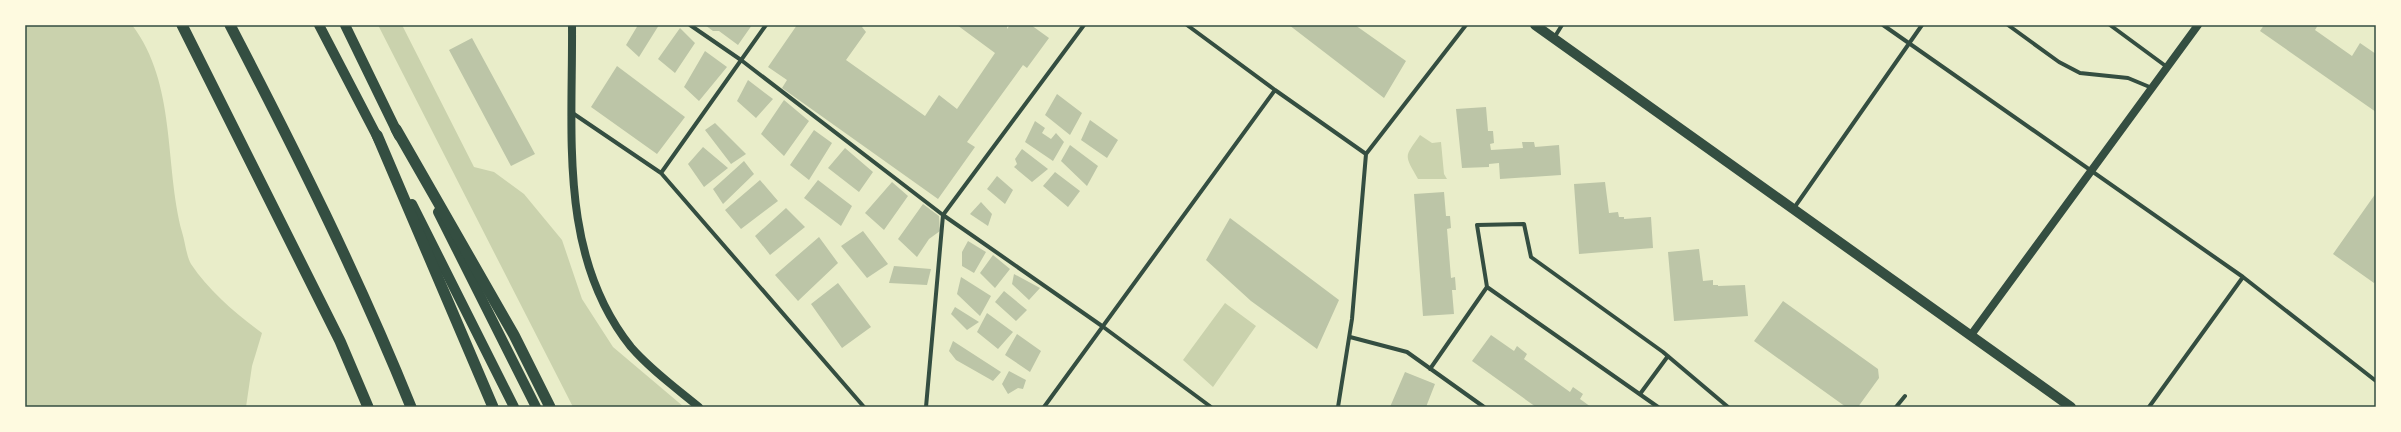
<svg xmlns="http://www.w3.org/2000/svg" width="2401" height="432" font-family="'Public Sans',sans-serif">
<rect width="100%" height="100%" fill="#e9edc9"/>
<path fill="#cad2ad" d="M25,25H132C177,84 164,164 182,232C185,241 186,255 191,264C209,291 236,314 262,333L252,366L246,407H25Z
M378,25H402L474,167L494,172L524,194L562,240L582,299L613,347L684,407H573Z
M1420,135L1432,143L1441,142L1444,174L1447,179H1418C1404,154 1404,158 1420,135Z
M1225,303L1256,326L1213,387L1183,360Z"/>
<path fill="#bcc5a7" d="M638,25H659L639,57L626,45Z
M705,25H752L738,45L719,31H713Z
M797,25H864L862,27L866,32L846,60L925,116L939,95L957,109L995,53L957,25H1007V29L1010,25H1031L1049,38L1027,68L1023,65L967,142L975,147L938,199L782,88L787,80L768,67Z
M1289,25H1355L1406,61L1384,98Z
M2264,25H2318L2315,30L2352,56L2360,43L2376,54V112L2260,31Z
M680,28L695,43L675,73L658,59Z
M472,38L535,154L511,166L449,50Z
M705,51L727,67L699,101L684,87Z
M617,66L685,117L657,154L591,107Z
M748,80L773,99L756,118L737,101Z
M1057,94L1082,113L1070,135L1045,115Z
M784,100L809,121L784,156L761,134Z
M1486,107L1488,131H1493L1494,143L1490,144L1491,150L1523,148L1522,142H1534L1535,147L1559,145L1561,175L1500,179L1499,163L1489,164V167L1462,168L1456,109Z
M1090,120L1118,140L1107,158L1081,140Z
M1035,121L1045,128L1042,133L1051,139L1056,133L1064,142L1053,161L1025,142Z
M715,123L746,154L731,164L705,130Z
M814,130L832,143L809,180L790,165Z
M1070,145L1098,166L1087,186L1061,161Z
M703,147L728,168L704,187L688,164Z
M845,148L873,172L859,192L828,168Z
M1022,149L1048,169L1032,182L1014,167L1017,164L1015,159Z
M744,161L754,174L723,204L713,189Z
M1055,172L1080,191L1068,207L1043,186Z
M997,176L1013,190L1005,204L987,189Z
M760,180L778,201L741,229L725,210Z
M818,180L852,206L841,226L804,198Z
M892,182L908,196L884,230L865,213Z
M1605,182L1609,213L1618,212L1619,217H1624V219L1651,217L1653,248L1579,254L1574,184Z
M1444,192L1446,216H1450L1451,228L1447,229L1451,278L1455,277L1456,290H1452L1454,314L1423,316L1414,194Z
M2376,193V281L2374,283L2333,254Z
M981,202L992,214L988,226L970,214Z
M923,204L939,216L940,231L929,239L917,257L898,239Z
M786,208L805,227L770,255L755,236Z
M1230,218L1339,300L1317,349L1251,301L1206,260Z
M863,231L888,264L867,278L841,246Z
M819,237L838,263L798,301L775,275Z
M968,241L986,252L974,273L962,266V252Z
M1699,249L1703,281L1713,280V285H1718V286L1745,285L1748,316L1674,321L1668,252Z
M993,255L1010,269L995,288L980,273Z
M894,266L931,269L927,285L889,283Z
M1014,274L1040,288L1029,300L1012,284Z
M961,277L991,296L980,316L957,294Z
M838,283L871,327L842,348L811,304Z
M1004,291L1027,310L1016,321L995,302Z
M1783,301L1878,369L1879,378L1858,407H1846L1754,341Z
M955,307L979,322L967,330L951,314Z
M987,313L1013,332L998,349L977,332Z
M1017,334L1041,351L1030,372L1005,355Z
M1491,335L1514,351L1517,346L1527,354L1524,359L1570,392L1573,387L1583,394L1580,399L1591,407H1536L1472,361Z
M953,341L1001,372L993,381L956,360L949,351Z
M1009,371L1026,380L1023,389L1018,388L1008,394L1002,384Z
M1405,372L1435,384L1426,407H1390Z"/>
<g fill="none" stroke-linecap="round" stroke-linejoin="round">
<path stroke="#344e41" stroke-width="4" d="M690,25L741,60L943,215L1102,326L1211,407
M1187,25L1275,90L1366,154
M1883,25L2243,277L2376,381
M2008,25L2059,62L2080,73L2128,78L2152,88
M2110,25L2167,67
M1554,38L1562,25
M571,112L661,173L864,407
M661,173L766,25
M1794,208L1922,25
M1487,287L1477,225L1524,224L1531,257L1663,352L1728,407
M1350,337L1407,352L1484,407
M1430,369L1487,287L1658,407
M1640,394L1668,356
M926,407L943,215L1084,25
M1044,407L1275,90
M1338,407L1352,319L1366,154L1466,25
M1896,407L1905,396
M2149,407L2243,277"/>
<path stroke="#344e41" stroke-width="8" d="M572,25C573,134 558,256 631,347C651,370 676,388 699,407
M1971,335L2198,25"/>
<path stroke="#344e41" stroke-width="10" d="M319,25L380,142
M345,25L399,136
M1535,25L2071,407
M412,204L514,407
M438,212L536,407"/>
<path stroke="#344e41" stroke-width="11" d="M182,25L340,341L368,407
M230,25C295,150 358,276 411,407
M396,129L514,335L550,407
M377,135L493,407"/>
</g>
<rect width="2401" height="432" fill="none" stroke="#fefae0" stroke-width="52"/>
<rect x="26" y="26" width="2349" height="380" fill="none" stroke="#344e41" stroke-width="1.5"/>
</svg>
